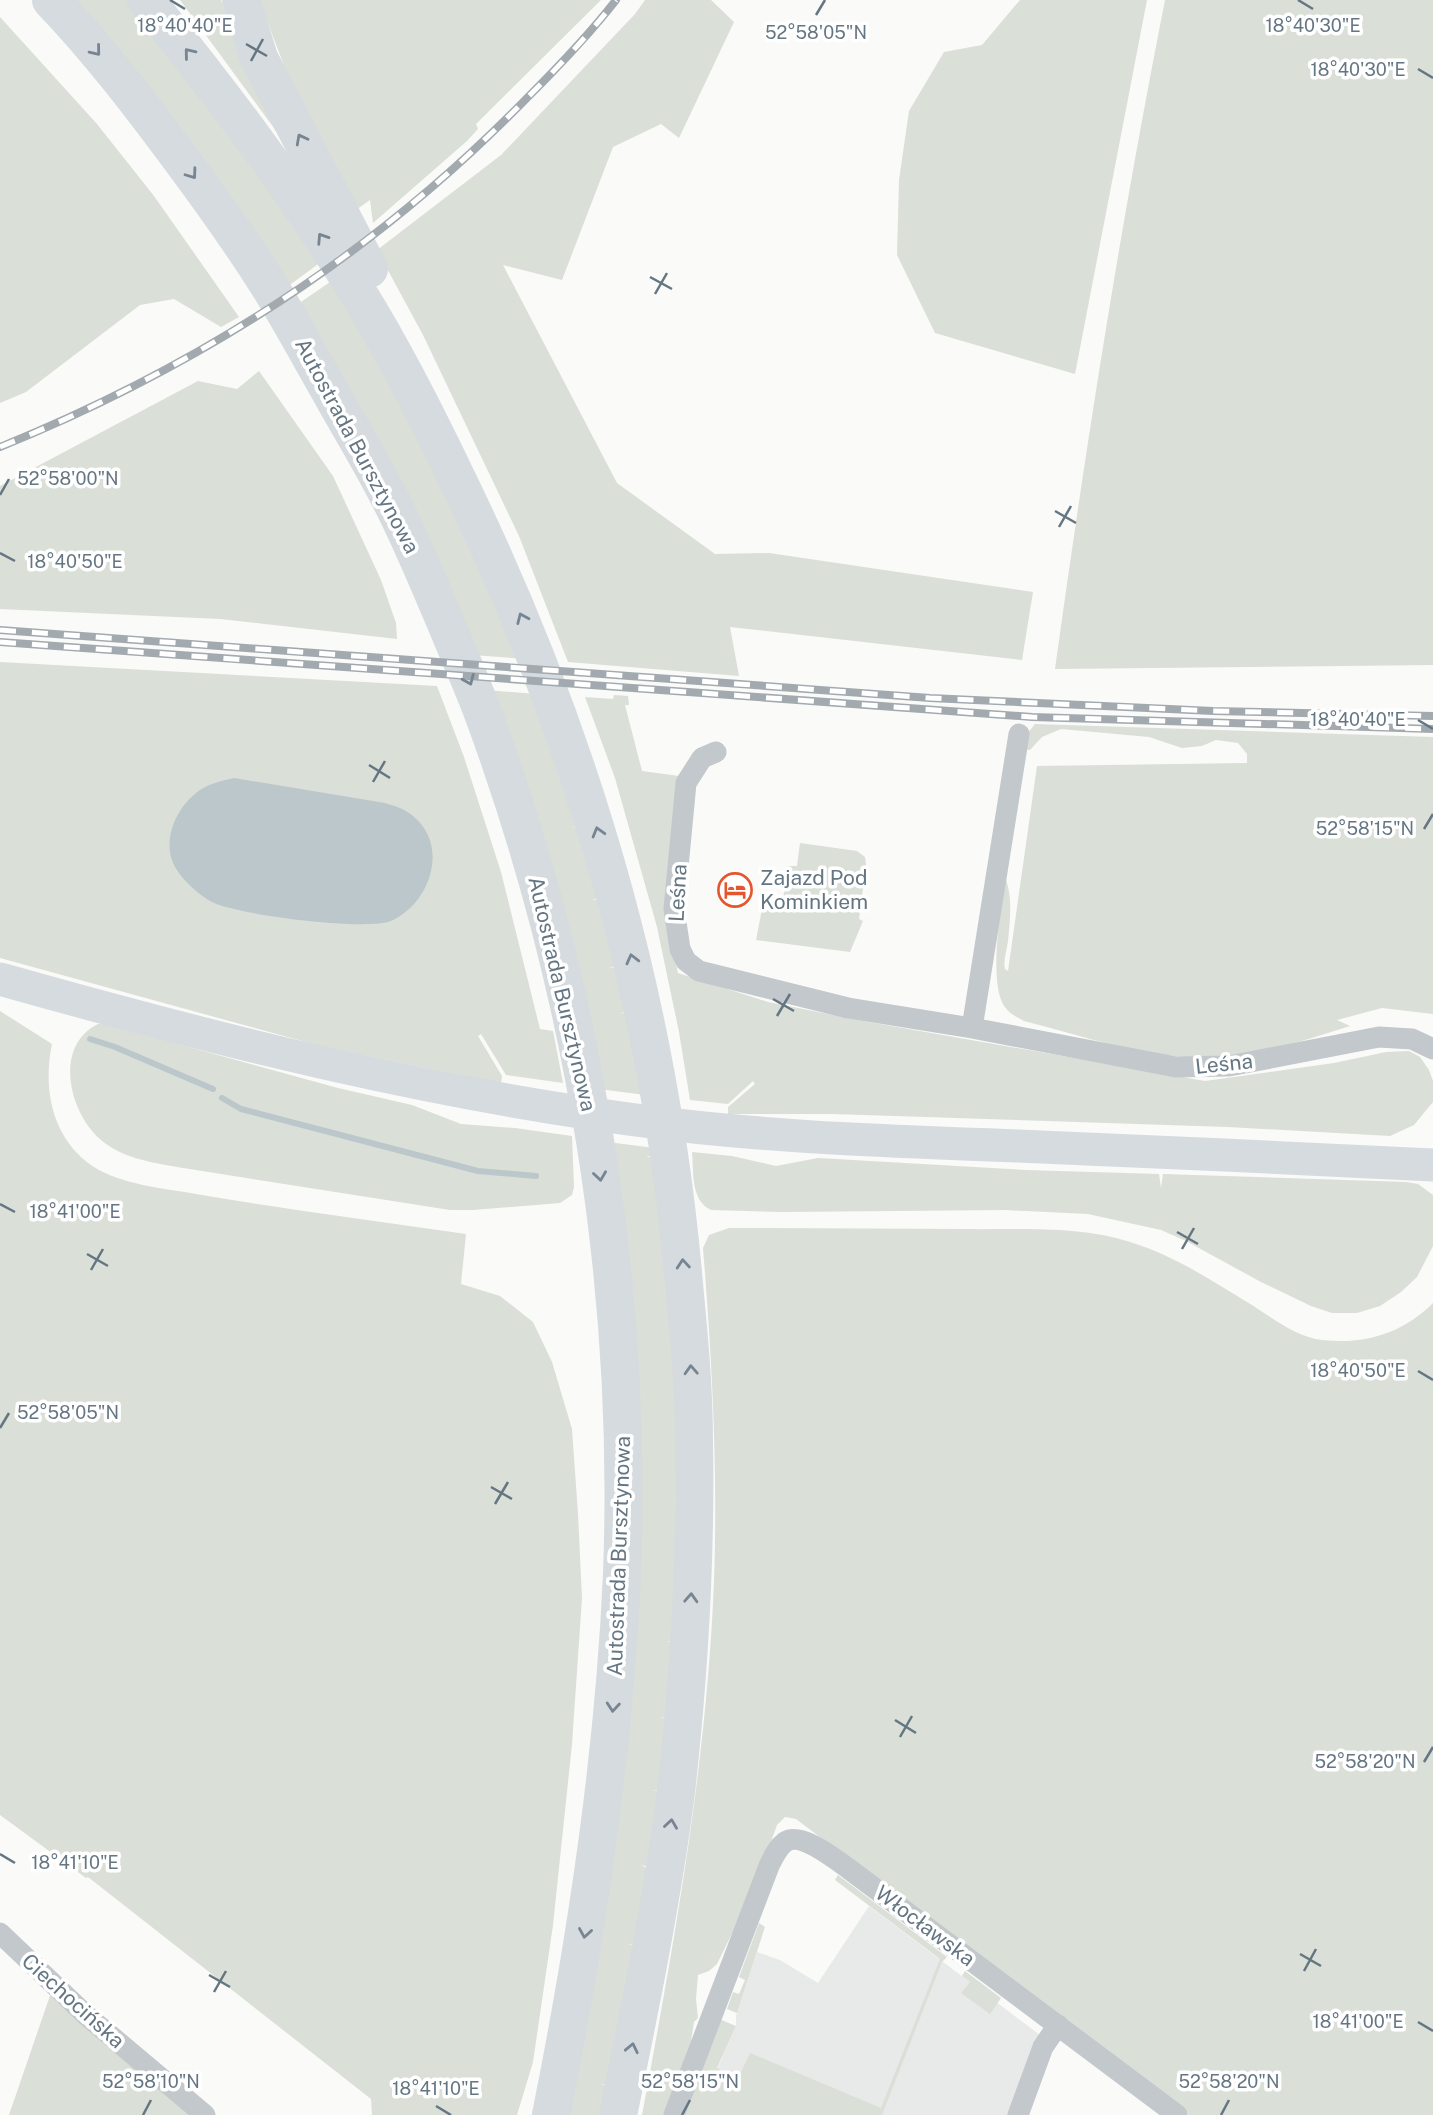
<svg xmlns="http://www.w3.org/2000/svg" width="1433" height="2115" font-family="'Public Sans',sans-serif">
<rect width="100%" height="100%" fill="#fafaf8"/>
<path fill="#e8e9e9" d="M869,1906L1040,2035L1008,2115H697L736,2026V2016L757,1952L780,1960L818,1983Z"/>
<path fill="#dadfd7" d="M69,0H130L321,262L287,287Z
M180,0H221L239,54L282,139Z
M259,0H601L476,124L478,129L467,141L373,223L370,200L353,212L303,115Z
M645,0H711L734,22L679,138L661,124L613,147L562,280L503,265L617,483L715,554L769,553L1033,592L1022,660L730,627L739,676L568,662L519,536L423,335L377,250L501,155L635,14Z
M1020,0H1147L1075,374L935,333L897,255L899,180L909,111L944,52L982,45Z
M1165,0H1433V665L1055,669C1086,445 1121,222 1165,0Z
M0,17L97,124L154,196L239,317L221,327L174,299L140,305L26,392L0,403Z
M333,280L382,360L526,659L472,655L295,306Z
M259,371L333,476L381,580L396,623L397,639L220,619L0,609V486L198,381L237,389Z
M0,662L437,686L464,757L501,872L540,1029L553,1031L563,1083L506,1075L481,1034L478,1036L502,1076L501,1084L324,1047L0,958Z
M486,690L537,694L580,825L571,828L580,826L601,898L592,900H601L618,965L609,968L618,967L627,1011L619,1014L627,1012L645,1095L599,1089Z
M614,695L628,696L629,705H625L642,771L694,778L668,927L678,973L768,1002L863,1021L1205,1081L1334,1063L1386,1052L1409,1051L1420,1057L1429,1070L1433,1081V1102L1414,1125L1390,1136L1228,1127L833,1114H728V1107L755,1084L753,1081L728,1104L690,1100L679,1032L657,927L615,778L585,697L613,699Z
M1035,724L1433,737V1014L1382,1008L1337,1020L1350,1026C1306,1040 1261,1055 1214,1057C1152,1061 1084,1036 1024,1021C1015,1016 1008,1013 1003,1004C989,978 1001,907 1005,877C1013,897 1010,920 1008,941C1007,951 1003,959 1005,969L1008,971L1037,766L1247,763V754L1238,743L1216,740L1202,746L1182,748L1149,737L1061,729L1042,737L1030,750L1022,749L1027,734Z
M800,843L857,851L865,857L866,865L859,919L863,921L850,952L756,940L762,909L781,912L788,866H797Z
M0,1011L52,1044C42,1091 53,1144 99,1170C129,1186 169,1189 202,1195C290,1210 378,1221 466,1234L461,1284L500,1296L533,1322L552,1362L572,1429L578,1514L582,1598L572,1744L553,1925L533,2062L517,2115H372L371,2099L88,1877L86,1878L0,1815Z
M98,1024H105L338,1088L412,1105L461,1124L515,1128L572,1136L574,1187L572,1195L560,1203L473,1210H450L177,1167C150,1162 122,1158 101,1140C69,1113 53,1046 98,1024Z
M608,1142L654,1148V1155L646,1157H654L677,1370L674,1641H666L674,1642L667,1717H660L667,1718L660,1790H652L660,1791L649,1867L641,1865L649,1869L636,1945L627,1944L636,1946L608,2085L600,2084L608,2086L603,2115H564L603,1901Z
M692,1152L732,1156L776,1166L818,1158L1026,1170L1159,1174L1161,1188L1163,1174L1406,1182L1418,1184L1433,1195V1246L1417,1277L1401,1292L1380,1306L1357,1313H1332L1311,1306L1261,1282L1186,1241L1161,1230L1088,1214L1005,1210L782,1212L711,1210C690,1200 694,1171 692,1152Z
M729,1228C807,1228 884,1229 962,1229C1017,1230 1077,1225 1130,1242C1173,1255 1209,1279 1247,1302C1270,1316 1295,1337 1322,1340C1365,1345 1403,1333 1433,1303V2115H1189L796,1819L785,1817L777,1825L754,1889L717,1964L709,1971L698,1975L696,1999L698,2018L694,2022L691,2041L665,2115H642C675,1938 707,1761 714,1581C718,1469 712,1359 703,1248L709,1235Z
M838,1875L947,1957L942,1962L882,2115H682L719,2019L736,2026L717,2068L723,2072L719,2083L721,2084L724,2078L736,2083L750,2053L881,2108L940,1959L835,1880Z
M759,1923L765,1927L737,2013L727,2009L733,1992L739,1994L745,1980L739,1977Z
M965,1971L1001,1998L990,2014L961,1993L970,1982L962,1976Z
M55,1981L196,2115H9Z"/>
<path fill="#bbc7cb" d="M234,778L385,803C395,806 405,809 413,816C450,846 430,904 391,921C364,931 238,915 212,902C199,895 181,879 174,865C162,841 176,809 195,794C206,784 221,781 234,778Z"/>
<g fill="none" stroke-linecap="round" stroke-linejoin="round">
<path stroke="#bbc7cb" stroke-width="6" d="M90,1039L115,1047L213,1089
M222,1098L241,1109L478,1171L536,1176"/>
<path stroke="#c3c8cc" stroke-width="21" d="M716,752L702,758L686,783L674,909L680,949L686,961L699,971L848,1008L972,1028L1176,1067L1229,1066L1379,1037L1412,1039L1433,1049
M972,1028L1019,734
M0,1933L86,2015L205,2115
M674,2115L769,1866C773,1858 777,1848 785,1842C801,1831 836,1860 849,1869L1177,2115
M1018,2115L1043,2047L1058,2025"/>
<path stroke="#d6dbdf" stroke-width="33" d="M0,979C223,1042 446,1098 676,1125C789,1138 904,1142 1018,1146C1156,1152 1295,1158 1433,1165"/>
<path stroke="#d6dbdf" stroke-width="38" d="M51,0C98,49 140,104 180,158C212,201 243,244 271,289C291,321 309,355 328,388C348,424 370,460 389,497C410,537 427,579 445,621C458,653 472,684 484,716C584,988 633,1284 622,1574C614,1757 587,1936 551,2115
M146,0C222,94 295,190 358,293C396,354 428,418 459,483C582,736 660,1003 684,1284C689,1336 694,1389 694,1442C696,1559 689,1676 676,1792C662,1901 640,2008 618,2115
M241,0L259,58L369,269"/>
<g stroke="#a2aab0" stroke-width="8">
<path id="rail" d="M0,447C198,367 378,251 527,98C558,67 589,35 616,0
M0,630L930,698L1213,711L1433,716
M0,642L1032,717L1433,729"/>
</g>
<use href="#rail" stroke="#fff" stroke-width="5" stroke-dasharray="16" stroke-linecap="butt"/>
</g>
<defs><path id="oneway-chevron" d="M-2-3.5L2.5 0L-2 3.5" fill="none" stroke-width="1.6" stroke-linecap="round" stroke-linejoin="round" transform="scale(1.75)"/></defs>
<g stroke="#768591">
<use href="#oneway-chevron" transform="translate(96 51) rotate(51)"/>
<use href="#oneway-chevron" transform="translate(189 53) rotate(-129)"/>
<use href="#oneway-chevron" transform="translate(301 139) rotate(-118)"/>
<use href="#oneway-chevron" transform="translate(192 174) rotate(54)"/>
<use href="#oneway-chevron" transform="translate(322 238) rotate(-123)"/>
<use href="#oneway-chevron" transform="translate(522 618) rotate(-114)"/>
<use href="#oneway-chevron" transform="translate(469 680) rotate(67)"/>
<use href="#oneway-chevron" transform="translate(598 832) rotate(-106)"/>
<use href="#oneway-chevron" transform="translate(632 959) rotate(-104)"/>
<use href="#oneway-chevron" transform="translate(600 1176) rotate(82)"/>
<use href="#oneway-chevron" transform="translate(683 1264) rotate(-95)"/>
<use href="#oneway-chevron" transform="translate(691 1370) rotate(-93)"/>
<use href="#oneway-chevron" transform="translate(691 1598) rotate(-87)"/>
<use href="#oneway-chevron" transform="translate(613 1707) rotate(95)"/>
<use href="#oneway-chevron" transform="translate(671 1824) rotate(-82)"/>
<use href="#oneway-chevron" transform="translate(585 1933) rotate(99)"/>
<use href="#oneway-chevron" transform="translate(632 2048) rotate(-78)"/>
</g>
<path fill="none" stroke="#657683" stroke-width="2.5" d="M170,0L185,9M1298,0L1313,9M816,15L825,0M246,44L267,56M251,61L263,39M1418,69L1433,78M650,277L672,289M655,294L667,273M0,495L9,479M1055,511L1076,523M1059,527L1071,506M0,553L15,561M1418,720L1433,729M369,765L390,778M373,782L385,761M1424,829L1433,814M773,999L794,1011M777,1016L790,994M0,1204L15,1212M1177,1232L1198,1244M1182,1249L1194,1228M87,1254L108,1266M91,1270L103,1249M1418,1371L1433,1380M0,1428L9,1413M491,1487L512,1499M495,1504L508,1482M895,1720L916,1733M900,1737L912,1716M1424,1762L1433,1747M0,1854L15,1863M1300,1954L1321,1966M1304,1971L1316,1949M209,1975L230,1987M214,1992L226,1971M1418,2022L1433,2031M436,2106L451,2115M143,2115L151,2100M682,2115L690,2100M1221,2115L1229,2100"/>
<defs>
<g id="hotel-ring" transform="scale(1.75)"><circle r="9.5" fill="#fff" stroke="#e4572e" stroke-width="1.5"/><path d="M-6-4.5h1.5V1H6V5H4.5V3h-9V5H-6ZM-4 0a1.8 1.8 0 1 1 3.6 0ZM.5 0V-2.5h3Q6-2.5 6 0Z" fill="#e4572e"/></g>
</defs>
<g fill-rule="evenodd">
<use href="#hotel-ring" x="735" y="890"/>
</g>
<g text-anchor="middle" stroke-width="7" stroke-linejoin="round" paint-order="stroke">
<g font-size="21" fill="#657683" stroke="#fff">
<text transform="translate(357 446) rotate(62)" y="7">Autostrada Bursztynowa</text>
<text transform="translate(678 893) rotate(-87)" y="7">Leśna</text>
<text transform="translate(562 994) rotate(77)" y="7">Autostrada Bursztynowa</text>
<text transform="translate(1224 1064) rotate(-6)" y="7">Leśna</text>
<text transform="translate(619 1556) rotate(-88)" y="7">Autostrada Bursztynowa</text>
<text transform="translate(925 1926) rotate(37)" y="7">Włocławska</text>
<text transform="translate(73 2001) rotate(42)" y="7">Ciechocińska</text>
</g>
<g font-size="21" fill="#657683" stroke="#fff" text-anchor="start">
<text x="760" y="885">Zajazd Pod<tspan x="760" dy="24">Kominkiem</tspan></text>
</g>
</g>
<g font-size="18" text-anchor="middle" fill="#657683" stroke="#fff" stroke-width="7" stroke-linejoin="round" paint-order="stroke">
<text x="1313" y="32">18°40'30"E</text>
<text x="185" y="32">18°40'40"E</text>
<text x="816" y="39">52°58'05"N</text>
<text x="1358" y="76">18°40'30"E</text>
<text x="68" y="485">52°58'00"N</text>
<text x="75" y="568">18°40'50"E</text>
<text x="1358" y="726">18°40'40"E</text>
<text x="1365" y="835">52°58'15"N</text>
<text x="75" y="1218">18°41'00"E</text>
<text x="1358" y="1377">18°40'50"E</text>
<text x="68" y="1419">52°58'05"N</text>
<text x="1365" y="1768">52°58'20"N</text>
<text x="75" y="1869">18°41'10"E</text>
<text x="1358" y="2028">18°41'00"E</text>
<text x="151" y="2088">52°58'10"N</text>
<text x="690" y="2088">52°58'15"N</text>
<text x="1229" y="2088">52°58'20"N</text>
<text x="436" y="2095">18°41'10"E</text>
</g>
</svg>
